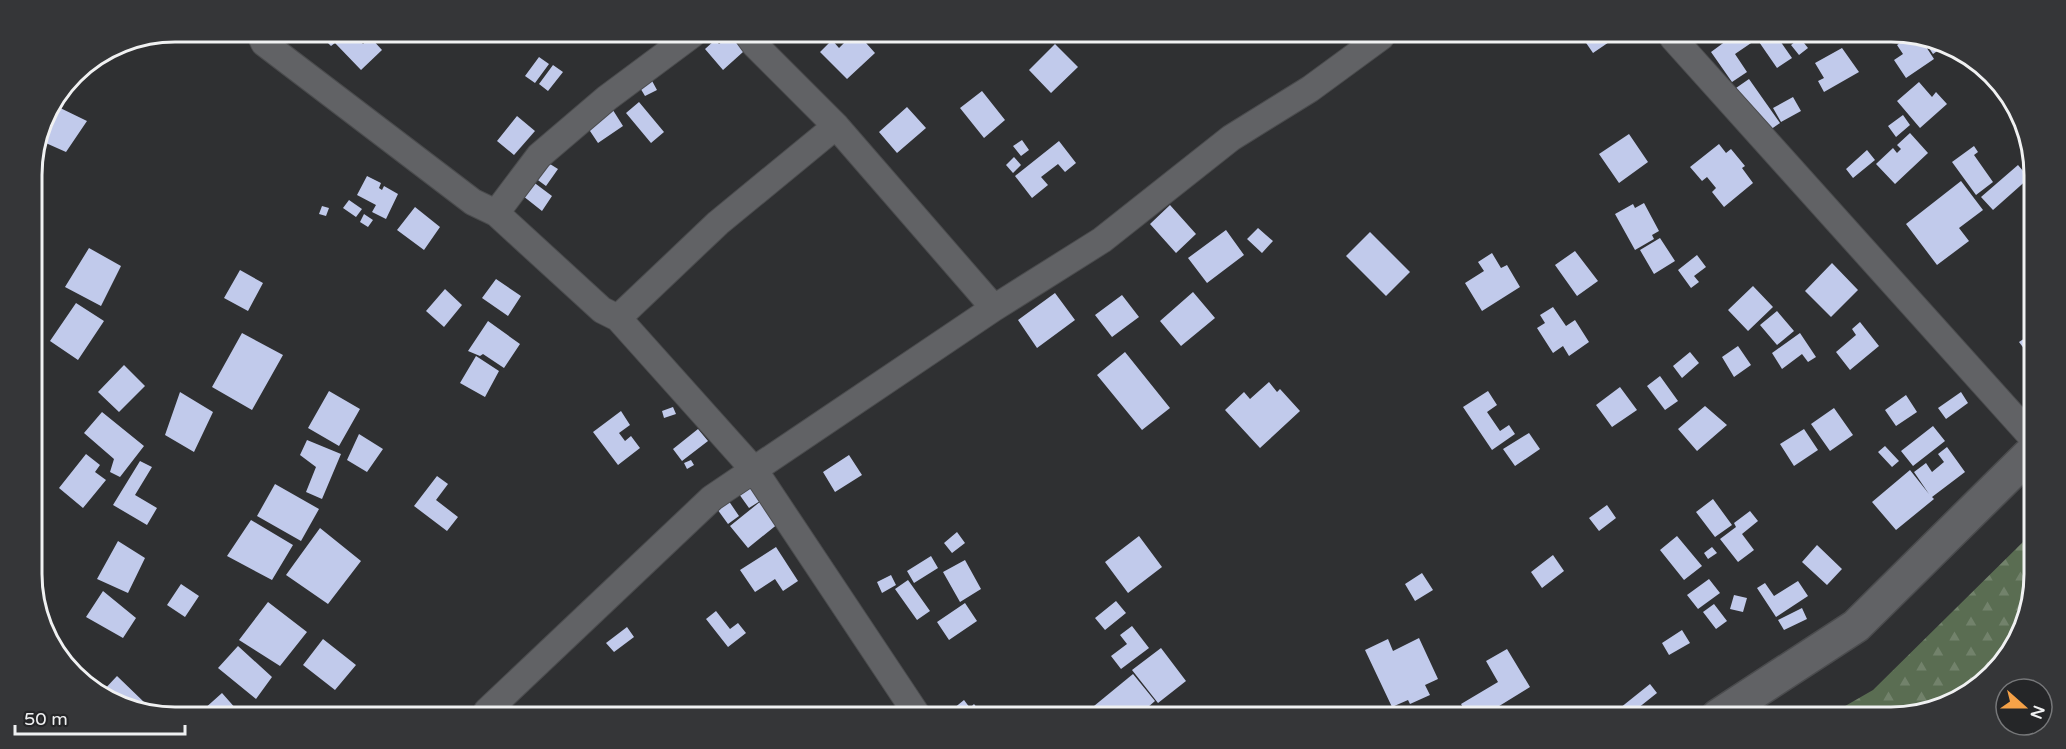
<svg xmlns="http://www.w3.org/2000/svg" width="2066" height="749" font-family="'Varela Round',sans-serif">
<defs>
<pattern id="forest-firs" width="22" height="20" patternUnits="userSpaceOnUse" patternTransform="scale(1.5)"><rect width="22" height="20" fill="#5a6d52"/><path d="M5 1l3.5 6h-7zM16 11l3.5 6h-7z" fill="#72826b"/></pattern>
</defs>
<rect width="100%" height="100%" fill="#2f3032"/>
<path fill="url(#forest-firs)" d="M2028,537L2027,620L1978,688L1900,717H1826L1873,690Z"/>
<path fill="#c1caeb" d="M321,32H352L363,44L370,37L382,50L361,70L335,43L331,46L319,34Z
M722,34H745L753,43L723,70L705,49L715,40L719,44L726,39Z
M853,34H858L875,53L847,79L820,52L832,40L839,48Z
M1058,35H1070L1064,41Z
M1582,37L1612,38H1615L1593,53Z
M1730,38H1778L1792,58L1777,68L1757,39L1735,54L1747,72L1732,82L1711,52Z
M1800,38L1808,48L1799,55L1791,45Z
M1906,39H1921L1934,59L1906,78L1894,60L1903,54L1897,45Z
M1923,39H1937L1946,45L1933,54Z
M1055,44L1078,67L1051,93L1029,70Z
M1842,48L1859,72L1824,92L1818,81L1824,78L1815,63Z
M539,57L549,64L535,83L525,76Z
M553,65L563,72L548,91L539,84Z
M651,79L657,90L645,96L639,86Z
M1749,79L1780,123L1767,132L1736,88Z
M1919,82L1932,97L1936,92L1947,104L1920,128L1897,101Z
M982,91L1005,120L984,138L960,108Z
M1793,97L1801,111L1781,122L1773,108Z
M639,102L664,132L651,143L626,113Z
M52,104L87,121L66,152L39,140L46,111Z
M611,107L623,126L598,143L586,125Z
M907,107L926,128L897,153L879,132Z
M1903,115L1910,125L1896,137L1888,126Z
M517,116L535,131L514,155L497,141Z
M1910,133L1928,153L1895,184L1876,164L1893,148L1897,153L1901,149L1897,145Z
M1629,134L1648,162L1619,183L1599,154Z
M1022,140L1029,150L1021,156L1013,146Z
M1059,141L1076,163L1065,172L1058,164L1041,177L1048,185L1032,198L1015,176Z
M1719,144L1726,153L1731,149L1745,166L1742,168L1753,183L1724,207L1712,192L1716,188L1707,177L1702,181L1690,167Z
M1974,146L1978,152L1974,155L1993,182L1976,195L1952,162Z
M1867,150L1875,160L1853,178L1846,169Z
M1014,157L1021,165L1013,173L1006,165Z
M542,159L558,169L546,186L531,175Z
M2018,165L2029,178L1993,210L1981,197Z
M367,176L381,183L379,188L382,190L384,186L398,194L386,219L372,212L376,205L357,195Z
M528,178L552,196L542,211L518,192Z
M1961,181L1983,210L1959,228L1969,241L1937,265L1906,224Z
M349,200L362,209L356,217L343,208Z
M1644,203L1659,231L1652,235L1654,239L1635,250L1615,214L1633,204L1635,208Z
M1170,205L1196,234L1176,253L1150,224Z
M322,206L329,208L326,216L319,214Z
M415,207L440,227L424,250L397,230Z
M364,214L373,220L368,227L360,222Z
M1258,228L1273,241L1262,253L1247,239Z
M1226,230L1244,255L1207,283L1188,258Z
M1370,232L1410,272L1386,296L1346,256Z
M1660,238L1675,261L1654,274L1640,250Z
M89,248L121,266L101,306L65,287Z
M1575,251L1598,281L1577,296L1555,265Z
M1492,253L1501,268L1507,265L1520,287L1482,311L1465,283L1484,271L1478,262Z
M1697,255L1706,267L1694,276L1699,282L1691,288L1678,270Z
M1832,263L1858,290L1831,317L1805,291Z
M240,270L263,283L248,311L224,298Z
M496,279L521,296L508,316L482,298Z
M1753,286L1773,307L1748,331L1728,310Z
M445,289L462,305L444,327L426,311Z
M1193,292L1215,318L1181,346L1160,321Z
M1055,293L1075,320L1037,348L1018,320Z
M1122,295L1139,317L1112,337L1095,315Z
M76,303L104,321L78,360L50,341Z
M1553,307L1566,326L1575,320L1589,342L1569,356L1563,346L1553,353L1537,328L1545,323L1540,315Z
M1777,311L1794,331L1777,345L1760,325Z
M488,321L520,344L504,368L483,354L480,356L468,351Z
M1860,322L1879,346L1850,370L1836,352L1856,335L1852,329Z
M242,333L283,355L252,410L212,387Z
M1800,333L1816,357L1808,362L1802,354L1782,369L1772,353Z
M2031,334V358L2019,342Z
M1738,346L1751,365L1734,377L1722,357Z
M1125,352L1170,408L1142,430L1097,375Z
M1690,352L1699,363L1682,378L1673,366Z
M476,356L499,371L485,397L460,383Z
M124,365L145,386L119,412L98,392Z
M1660,376L1678,401L1665,410L1647,386Z
M1269,382L1277,392L1280,389L1300,411L1260,448L1225,410L1244,392L1250,399Z
M1620,387L1637,410L1612,427L1596,405Z
M329,391L360,409L339,446L308,428Z
M1488,391L1497,405L1487,412L1500,431L1509,425L1515,434L1492,450L1463,407Z
M180,392L213,412L194,452L165,435Z
M1961,392L1968,403L1946,419L1938,408Z
M1906,395L1917,412L1896,426L1885,410Z
M1705,406L1727,425L1697,451L1678,429Z
M673,407L676,414L664,418L662,411Z
M1834,408L1853,435L1830,451L1811,424Z
M621,411L630,425L619,433L625,441L631,436L640,448L618,465L593,432Z
M102,412L144,446L120,477L110,472L114,459L84,433Z
M1933,426L1945,441L1913,466L1901,451Z
M698,429L708,441L682,461L673,449Z
M1804,429L1818,450L1794,466L1780,444Z
M1529,433L1540,449L1515,466L1503,449Z
M359,434L383,449L367,472L347,460Z
M307,440L341,454L322,499L306,492L316,467L300,455Z
M1885,446L1899,461L1892,467L1878,452Z
M1947,447L1965,472L1932,497L1934,499L1896,530L1872,502L1910,470L1929,494L1914,472L1926,463L1932,472L1944,462L1938,454Z
M86,454L100,465L95,472L106,480L83,508L59,488Z
M849,455L862,475L835,492L823,472Z
M691,460L694,465L687,469L684,463Z
M140,461L152,467L135,495L157,508L147,525L113,505Z
M437,476L448,484L436,500L458,517L447,531L414,506Z
M746,480L760,501L749,508L734,487Z
M275,484L319,509L301,541L257,516Z
M724,494L739,516L728,524L712,502Z
M1713,499L1732,525L1715,537L1696,512Z
M761,501L779,523L748,548L730,526Z
M1607,505L1616,518L1599,531L1589,518Z
M1750,511L1758,521L1742,534L1754,550L1738,562L1720,539L1736,527L1734,523Z
M251,520L293,545L272,580L227,556Z
M320,528L361,561L328,604L286,575Z
M957,532L965,543L952,553L944,543Z
M1139,536L1162,567L1128,593L1105,562Z
M1677,536L1702,566L1684,580L1660,550Z
M118,541L145,558L128,593L97,579Z
M1817,545L1842,569L1827,585L1802,562Z
M776,547L798,581L783,591L775,579L755,592L740,570Z
M1712,547L1717,553L1708,559L1704,553Z
M1553,555L1564,571L1542,588L1531,572Z
M931,556L938,568L914,583L907,571Z
M965,560L981,589L960,602L943,572Z
M1422,573L1433,590L1415,601L1405,584Z
M891,575L896,585L882,593L877,582Z
M1709,579L1720,593L1698,609L1687,595Z
M908,580L930,611L917,620L895,589Z
M1798,581L1808,596L1776,617L1757,588L1765,583L1774,596Z
M181,584L199,596L185,617L167,605Z
M103,591L136,618L123,638L86,617Z
M1734,595L1747,598L1743,612L1730,609Z
M1116,601L1126,613L1105,630L1095,618Z
M268,602L307,632L280,666L239,640Z
M965,603L977,621L949,640L937,622Z
M1714,604L1727,621L1716,629L1703,612Z
M1802,608L1807,619L1784,630L1778,620Z
M716,611L730,629L738,623L746,633L728,647L706,619Z
M1132,626L1149,648L1121,669L1111,656L1127,644L1120,635Z
M627,627L634,637L614,652L606,643Z
M1682,630L1690,643L1669,655L1662,643Z
M1419,638L1438,679L1425,685L1430,695L1410,704L1408,700L1392,707L1365,650L1388,639L1393,651Z
M323,639L356,665L335,690L303,665Z
M238,646L272,677L256,699L218,668Z
M1161,648L1186,681L1158,703L1132,670Z
M1507,649L1530,687L1483,716L1468,715L1461,704L1498,682L1486,661Z
M1133,674L1155,701L1140,714H1100L1094,706Z
M117,676L145,703L148,710H129L102,692Z
M1650,684L1657,693L1628,716H1610Z
M222,693L237,710H203Z
M964,700L970,708L974,704L981,713H948Z"/>
<g fill="none" stroke-linecap="round" stroke-linejoin="round">
<g stroke="#4b4c4e" stroke-width="28">
<path id="street" d="M259,32L264,43L473,202L496,213L602,310L618,318L755,471L916,713
M747,34L755,45L836,126L994,308
M1673,38L2029,434
M496,213L539,156L607,98L693,34
M618,318L718,223L836,126
M487,711L712,498L994,308L1102,240L1231,138L1310,89L1381,37"/>
</g>
<g stroke="#4b4c4e" stroke-width="36">
<path id="secondary" d="M1718,716L1856,626L2029,455"/>
</g>
<use href="#street" stroke="#616265" stroke-width="26"/>
<use href="#secondary" stroke="#616265" stroke-width="33"/>
</g>
<path d="M0 0H2066V749H0ZM175 42H1891A133 133 0 0 1 2024 175V574A133 133 0 0 1 1891 707H175A133 133 0 0 1 42 574V175A133 133 0 0 1 175 42Z" fill="#353638" fill-rule="evenodd"/>
<path fill="none" stroke="#f0f1f2" stroke-width="3" d="M175 42H1891A133 133 0 0 1 2024 175V574A133 133 0 0 1 1891 707H175A133 133 0 0 1 42 574V175A133 133 0 0 1 175 42Z"/>
<g transform="translate(2024 707) rotate(111)"><circle r="28" fill="#252628" stroke="#767779" stroke-width="1.5"/>
<path d="M0-4.5L10 22L0 15L-10 22Z" fill="#f6a248"/>
<text y="-9" font-size="16" font-weight="bold" text-anchor="middle" fill="#f0f1f2">N</text>
</g>
<path d="M15 725v9h170v-9" fill="none" stroke="#f0f1f2" stroke-width="3"/>
<text x="24" y="725" font-size="18" fill="#f0f1f2" stroke="#252628" stroke-width="4.5" paint-order="stroke">50 m</text>
</svg>
